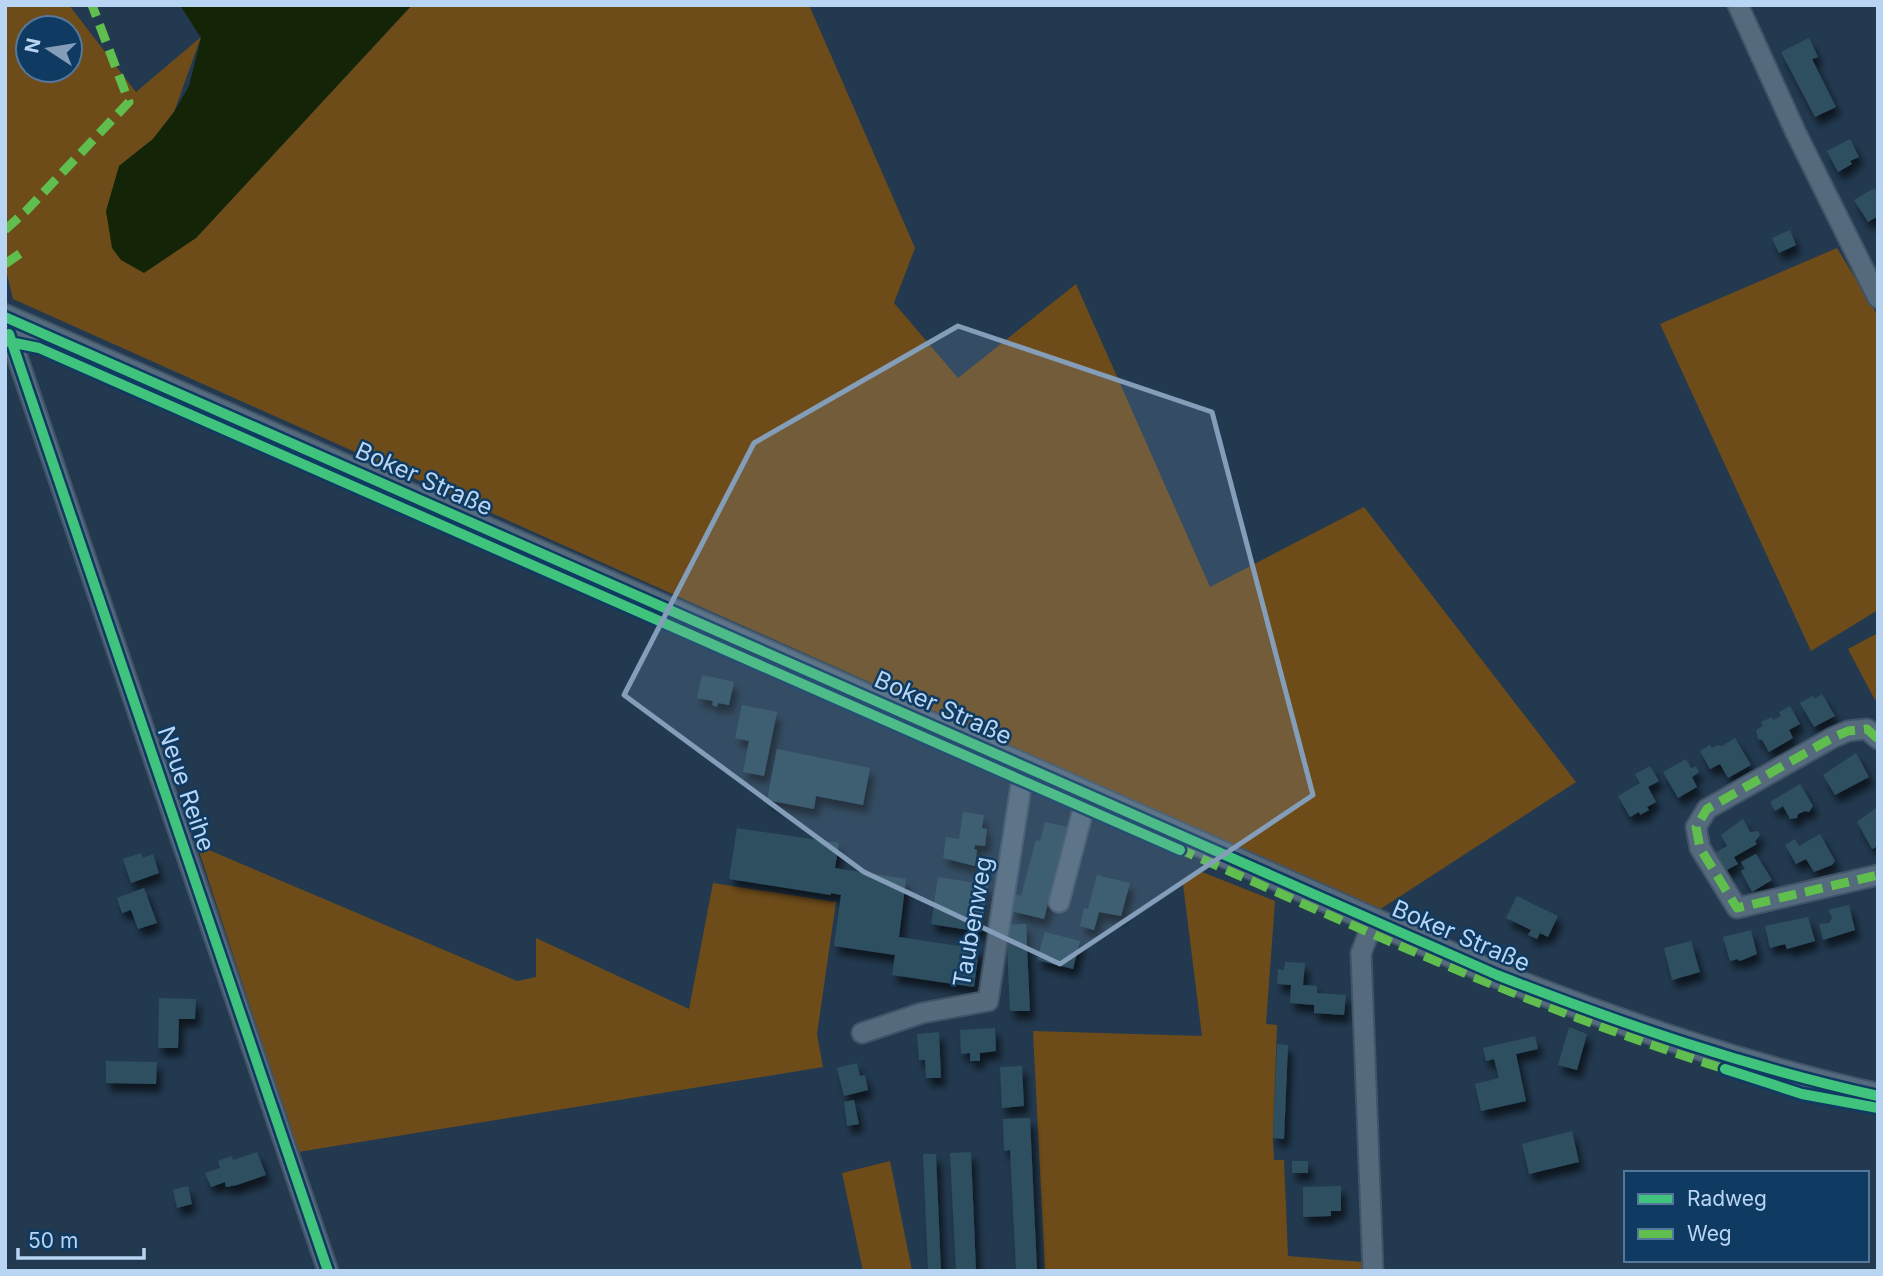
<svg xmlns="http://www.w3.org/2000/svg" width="1883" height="1276" font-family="Inter,sans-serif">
<defs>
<filter id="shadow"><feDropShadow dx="4.5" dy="8" stdDeviation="3.5" flood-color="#0009"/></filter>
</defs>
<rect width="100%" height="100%" fill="#22394f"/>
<path fill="#6e4c1a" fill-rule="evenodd" d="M5,5H69L136,92L201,37L174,112L153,139L119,166L196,238L412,5H809L915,248L894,303L958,378L1076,284L1210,587L1364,507L1576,782L1379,910L13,299L5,266ZM28,28H70V70H28Z
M1837,248L1878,316V610L1811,651L1660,324Z
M1878,633V699L1875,700L1848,649Z
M197,845L517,981L536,977V938L689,1009L713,883L836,902L817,1034L823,1067L298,1152Z
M1202,872L1275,901L1266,1024L1277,1025L1273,1139L1274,1160H1284L1288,1256L1363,1262L1364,1271H1045L1033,1031L1202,1036L1183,884Z
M890,1161L912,1271H863L842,1173Z"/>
<path fill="#142507" d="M180,5H412L196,238L144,273L121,260L112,248L106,211L119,166L153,139L174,112L189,86L201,38Z"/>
<path fill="#2f4f60" filter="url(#shadow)" d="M1809,38L1818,57L1812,59L1836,107L1815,117L1781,52Z
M1850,139L1859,157L1850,161L1852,164L1838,172L1827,151Z
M1874,188L1878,194V216L1868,222L1854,200Z
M1790,230L1796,245L1779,253L1772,238Z
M702,675L734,682L729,705L718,703L717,707L712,705L713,701L697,698Z
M1822,694L1835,716L1814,727L1800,703L1813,696L1815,699Z
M742,705L777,712L764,776L743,772L749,741L735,738Z
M1790,706L1800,724L1789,730L1793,738L1769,752L1762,740L1758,739L1756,730L1763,726L1761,722L1772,717L1773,720L1781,716L1779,712Z
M1735,738L1751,765L1728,778L1720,764L1710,769L1700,751L1710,745L1712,748L1718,745L1722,746Z
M777,749L870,768L863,805L816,796L814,809L767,800Z
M1856,753L1869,777L1835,795L1823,775Z
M1686,759L1691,768L1696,766L1699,772L1692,777L1697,787L1678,798L1663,772Z
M1650,766L1659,781L1648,787L1656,802L1647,807L1649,810L1640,815L1639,812L1630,817L1618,796L1640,783L1635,774Z
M1800,784L1813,806L1809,812L1805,811L1798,814L1797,818L1790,819L1783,806L1775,811L1770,802Z
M1876,808L1878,846L1872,849L1857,822Z
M963,812L984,815L982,828L987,829L985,846L975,845L974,849L977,850L975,866L943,858L946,837L959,839Z
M1743,819L1750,832L1758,831L1760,835L1755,841L1757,844L1734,857L1738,864L1723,872L1713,854L1727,846L1721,835Z
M1045,822L1067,827L1044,919L1011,911L1016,894L1021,896L1036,840L1040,841Z
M737,828L839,843L835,868L906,879L899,937L979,949L974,987L892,975L895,955L834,946L841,895L831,893V895L729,879Z
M1820,834L1835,861L1832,865L1814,872L1806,859L1796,864L1785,845L1795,839L1799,846Z
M141,853L143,858L153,854L159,873L131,883L123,859Z
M1756,854L1772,880L1752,892L1741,871L1745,869L1741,862Z
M1097,875L1130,883L1121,916L1099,912L1094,930L1080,926L1084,908L1088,909Z
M938,877L988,885L981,932L931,924Z
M144,888L157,923L138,929L131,910L122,913L117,898Z
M1517,896L1558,916L1548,937L1540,933L1537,939L1528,935L1531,930L1506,918Z
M1849,905L1855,930L1823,940L1819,924L1829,923L1832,918L1828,910Z
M1808,917L1815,941L1787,949L1785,944L1770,948L1765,926Z
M1026,924L1030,1011H1010L1006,925Z
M1751,930L1757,954L1740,961L1737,959L1730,961L1723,937Z
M1045,932L1080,941L1073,969L1037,960Z
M1691,941L1700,972L1672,980L1664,948Z
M1285,962L1305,963L1303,985L1317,986V993L1346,995L1344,1015L1314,1013V1005L1290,1003L1291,985L1277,984L1278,969L1284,970Z
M159,998L196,999L195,1019H179L178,1048H158Z
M1569,1027L1587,1034L1577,1070L1558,1065Z
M995,1028L996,1051L980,1053V1061H970V1053L961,1054L960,1030Z
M939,1032L941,1078H926L925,1060H919L917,1034Z
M1535,1036L1538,1049L1516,1054L1526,1101L1481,1111L1475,1084L1499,1078L1494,1059L1486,1061L1483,1048Z
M1277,1044L1288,1045L1284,1139L1273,1138Z
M106,1061L157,1062L156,1084L106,1083Z
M857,1063L860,1076L865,1075L868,1090L844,1096L837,1068Z
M1022,1066L1024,1106L1002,1108L1000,1067Z
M854,1100L859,1124L847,1126L844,1102Z
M1030,1118L1037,1271H1016L1010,1150L1004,1151L1003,1119Z
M1572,1131L1579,1162L1529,1174L1522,1144Z
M257,1152L266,1175L237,1185L226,1187L225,1182L211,1187L205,1173L220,1168L218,1161L232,1156L233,1160Z
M971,1152L976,1271H956L950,1153Z
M923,1154H936L941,1271H928Z
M1292,1161H1308V1173H1292Z
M188,1186L192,1204L177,1208L173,1190Z
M1341,1186V1211H1331V1216L1303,1217V1187Z"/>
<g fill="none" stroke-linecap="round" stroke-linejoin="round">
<g stroke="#415467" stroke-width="23">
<path id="minor" d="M1738,5L1796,133L1878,298
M5,321L328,1271
M1878,739L1867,729L1848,731L1832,738L1707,809L1696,827L1700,848L1737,908L1878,875
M1059,902L1087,795
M862,1033L922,1013L988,1001L1024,766
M1373,1271L1361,953L1373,922"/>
</g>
<g stroke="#415467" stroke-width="28">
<path id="major" d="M5,317L1497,975C1622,1024 1747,1067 1878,1096"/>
</g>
<use href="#minor" stroke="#556a7d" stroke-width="19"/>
<use href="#major" stroke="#566a7e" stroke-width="24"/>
<path stroke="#5fbe4e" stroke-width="9" stroke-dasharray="18 9" stroke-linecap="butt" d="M5,230L26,211L129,102L92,5
M5,264L24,251
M1878,739L1867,729L1848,731L1832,738L1707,809L1696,827L1700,848L1737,908L1878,875
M1177,848C1359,928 1539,1011 1728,1070"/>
<g stroke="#0f3a62" stroke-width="15">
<path id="cycleway" d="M5,317L1497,975C1622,1024 1747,1067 1878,1096
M9,334L328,1271
M5,341L39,348L1180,850
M1725,1069L1802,1094L1878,1108"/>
</g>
<use href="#cycleway" stroke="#40c37c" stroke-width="10"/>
</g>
<path fill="#849eba" fill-opacity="0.2" stroke="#849eba" stroke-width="5" stroke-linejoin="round" d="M958,326L1212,412L1313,795L1060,964L864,872L624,695L754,443Z"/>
<g text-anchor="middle" stroke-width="5" stroke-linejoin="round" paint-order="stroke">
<g font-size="24" fill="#b9d5f4" stroke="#0f3a62">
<text transform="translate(424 479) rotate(24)" y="8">Boker Straße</text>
<text transform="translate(943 708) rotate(24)" y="8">Boker Straße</text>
<text transform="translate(186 789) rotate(71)" y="8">Neue Reihe</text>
<text transform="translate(973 922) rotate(-80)" y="8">Taubenweg</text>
<text transform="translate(1461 936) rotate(23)" y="8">Boker Straße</text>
</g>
</g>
<rect width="1883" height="1276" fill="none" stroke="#b9d5f4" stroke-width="14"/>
<rect x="1624" y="1171" width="245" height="91" fill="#0f3a62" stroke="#53789c" stroke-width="2"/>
<rect x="1638" y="1194" width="35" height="10" fill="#40c37c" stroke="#53789c" stroke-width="2"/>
<text x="1687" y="1206" font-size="21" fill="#b9d5f4">Radweg</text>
<rect x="1638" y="1229" width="35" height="10" fill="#5fbe4e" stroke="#53789c" stroke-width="2"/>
<text x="1687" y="1241" font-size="21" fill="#b9d5f4">Weg</text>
<g transform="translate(49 49) rotate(282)"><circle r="33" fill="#0f3a62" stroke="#53789c" stroke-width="2"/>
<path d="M0-5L12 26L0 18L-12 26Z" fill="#849eba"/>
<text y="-10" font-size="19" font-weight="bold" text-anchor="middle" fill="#b9d5f4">N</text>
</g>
<path d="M18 1248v10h126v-10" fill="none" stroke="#b9d5f4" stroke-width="3.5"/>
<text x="28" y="1248" font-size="21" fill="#b9d5f4" stroke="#0f3a62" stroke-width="5" paint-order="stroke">50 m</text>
</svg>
